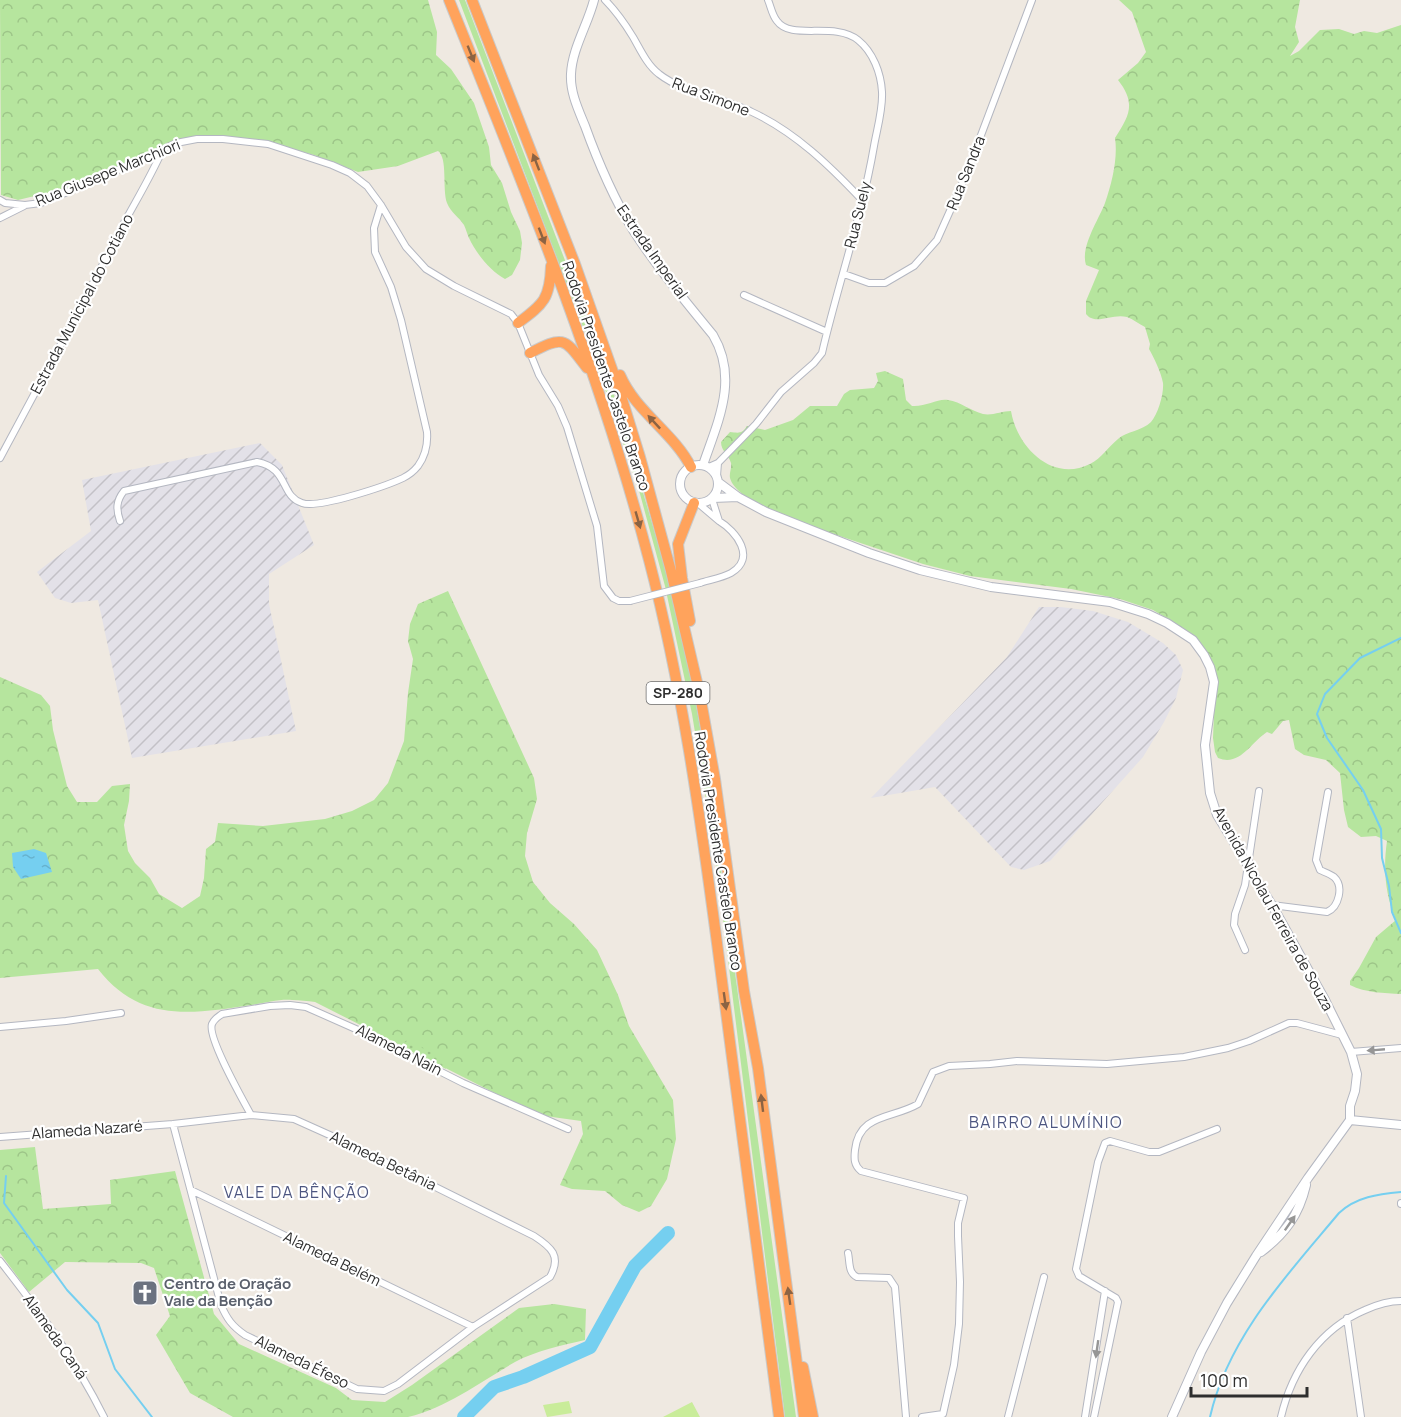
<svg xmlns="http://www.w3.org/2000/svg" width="1401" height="1417" font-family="Manrope,sans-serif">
<defs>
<pattern id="industrial-furrows" width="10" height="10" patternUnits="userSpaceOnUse" patternTransform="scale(1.5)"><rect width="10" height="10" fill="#e3e1e8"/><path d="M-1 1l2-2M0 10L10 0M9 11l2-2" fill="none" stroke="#c3c1c7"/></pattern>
<pattern id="forest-crowns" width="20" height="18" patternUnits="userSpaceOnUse" patternTransform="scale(1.5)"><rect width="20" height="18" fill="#b6e59e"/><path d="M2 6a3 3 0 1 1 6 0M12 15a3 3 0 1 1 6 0" fill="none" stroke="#9dc588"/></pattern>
<pattern id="garden-dots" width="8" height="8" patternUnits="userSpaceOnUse" patternTransform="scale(1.5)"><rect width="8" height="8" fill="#b6e59e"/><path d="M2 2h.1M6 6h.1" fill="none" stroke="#9dc588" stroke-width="1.8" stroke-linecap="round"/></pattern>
<pattern id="water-ripples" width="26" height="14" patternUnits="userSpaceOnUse" patternTransform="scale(1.5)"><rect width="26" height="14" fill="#75cff0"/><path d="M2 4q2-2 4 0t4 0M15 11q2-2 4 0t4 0" fill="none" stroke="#66b2ce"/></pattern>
</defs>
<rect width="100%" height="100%" fill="#efe9e1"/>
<path fill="url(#industrial-furrows)" d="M260,443L282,465L314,545L269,574V604L296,731L132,758L98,600L71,603L55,598L37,572L91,531L82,480Z
M1039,607H1061L1093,611L1128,622L1163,643L1176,655L1183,670L1176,698L1164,722L1143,757L1050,861L1024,870L1011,867L935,787L871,798L1007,657Z"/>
<path fill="#b6e59e" d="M459,0H465L576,289L616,401L670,584L690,672L705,754L796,1417H785L715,855L692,714L665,586L640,494L593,353Z"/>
<path fill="url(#forest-crowns)" d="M0,0H428L437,32L436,55L451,69L474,103L489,147L491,165L502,183L511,212L520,231L522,243L520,260L512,275L505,279C490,271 476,253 469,238C467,234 466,229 464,225C459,217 451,213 447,203C442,189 448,158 438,151L398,166L358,172L314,155L266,142L198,139L167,145L72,187L18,200L1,195Z
M1119,0H1300L1295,27L1299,42L1290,56L1299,51L1320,30L1339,29L1354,34L1364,31L1377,33L1401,25V994C1384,993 1366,993 1350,985V981L1359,968L1376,937L1396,920C1385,894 1383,869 1387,841L1376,836L1361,837L1348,827L1344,810L1340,773L1326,760L1304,755L1295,749L1289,720L1283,721L1272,734L1267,732C1251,742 1240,767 1218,758L1215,752L1213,738L1215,689L1200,646L1178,625L1153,610L1120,599L1071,589L970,576L923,564L780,516C766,509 734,494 730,478C729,473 732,468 731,463C729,455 721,451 721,442L730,432C739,433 742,434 747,426L765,430L793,420L810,406H837L844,394L850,390L874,388L878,381L876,373L885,371L903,379L906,400L912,406C926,407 938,398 948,400C961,402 971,411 983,414C992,416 1002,411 1011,411C1017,447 1052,483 1090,464C1102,458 1108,447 1118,439C1127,431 1142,431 1151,422C1158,414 1164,394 1163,383C1161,372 1154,358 1149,349L1150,344L1145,327C1139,324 1133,319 1127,317C1112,313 1095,326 1086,314V301L1099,270L1086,265C1080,247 1099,219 1105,203C1112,183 1118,158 1115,138C1130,115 1136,103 1118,80L1138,63L1146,52L1132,12Z
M448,591L534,778L537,799L527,833L525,856L533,882L550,903L574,924L597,950L618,995L629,1026L673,1100L676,1139L667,1179L651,1206L639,1212L622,1205L605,1191L572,1189L560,1185L583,1134L581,1121L538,1115L315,1002C307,1001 300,1000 292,1000C279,999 264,1003 251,1005C191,1014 140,1023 98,969L0,978V677L41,695L50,706L53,730L67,786L77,802H97L112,786L130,784L129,801L124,825L128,851L135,863L150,878L159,894L182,908L200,896L204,878L206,849L215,842L218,823L263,826L325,819L352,811L374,800L388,783L404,741L408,693L413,659L408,641L410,624L418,604Z
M35,1147L43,1209L111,1204L110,1180L175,1171L214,1314L239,1344L336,1388L352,1400L385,1402L412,1385L519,1308L554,1304L586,1309L585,1340C563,1345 535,1351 515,1362C480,1382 448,1407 408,1417H233L190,1393L156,1335L170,1316L154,1268L141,1263L65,1262L29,1292L0,1253V1150Z"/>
<path fill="url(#garden-dots)" d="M408,1039L444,1060L446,1069L400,1046Z"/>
<path fill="#c9ec9a" d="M569,1401L572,1413L547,1417L543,1405Z
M692,1402L700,1417H663Z"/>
<path fill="url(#water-ripples)" d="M34,849L46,853L52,872L21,879L13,867L12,853Z"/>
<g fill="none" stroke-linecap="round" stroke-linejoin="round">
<path stroke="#75cff0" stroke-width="2" d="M1401,638L1360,658L1325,694L1317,714L1327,738L1363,790L1381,829L1382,858L1389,886L1392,912L1401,933
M6,1176L4,1203L67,1290L98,1323L115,1369L152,1417
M1210,1417C1228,1337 1288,1274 1339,1213C1356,1197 1378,1194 1401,1192"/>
<path stroke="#75cff0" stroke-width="14" d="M464,1417L494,1387L523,1377L590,1347L635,1266L668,1233"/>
<g stroke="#b4b7c1" stroke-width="8">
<path id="street" d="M605,0C616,11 625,24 633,37C640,49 647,65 659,74C683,93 723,98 752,112C795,132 830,166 862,200
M0,200L5,203L25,205L41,203L101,178L176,143L197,139H223L268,144L332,165L350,173L367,186L381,205L406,247L426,269L454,286L511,314L518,323L539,375L558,406L567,427L597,526L604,586L613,598L619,601H630
M0,218L24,206
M844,274L869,283H885L914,266L937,240L966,175L1032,0
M744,295L827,332
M0,458C42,380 84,302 124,223C137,199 151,176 162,151
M718,463L756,424L781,392L814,363L822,353C838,284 862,216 874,146C877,129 883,109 882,92C881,73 873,52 858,40C834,21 791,41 777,21C772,15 771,7 768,0
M709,467L718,463L717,476
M699,504L719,521L712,499
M120,521C116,509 116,501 124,491L257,462C289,468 280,496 302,503C318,509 386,486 403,478C409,475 414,471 418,466C426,455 428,445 427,432L401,320L391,287L375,252L374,228L381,205
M700,583C709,580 722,578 731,573C757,558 736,531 719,521
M1272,905L1327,912C1339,907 1344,886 1334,877C1330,874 1324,872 1320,870L1316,860L1328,792
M1245,950L1234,925L1235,914L1245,885L1259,791
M0,1027L66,1021L121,1013
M1351,1052L1401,1048
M251,1115C243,1100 207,1037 212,1024C214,1019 218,1017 222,1014L270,1006L290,1005L306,1007L358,1030L463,1083L568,1129
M0,1137L173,1124L251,1115L294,1119L343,1141L534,1236C551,1247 562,1256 550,1277L473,1327L398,1384L384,1391L357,1389L245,1335C232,1326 227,1319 221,1305L173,1124
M191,1190L473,1327
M1401,1203V1204
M848,1253C850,1262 848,1273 857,1277L889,1278L895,1287L906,1417
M0,1261C40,1312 75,1359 104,1417
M1347,1318L1361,1417
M922,1417L943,1414L954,1365L959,1324L960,1282L958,1236V1223L964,1198L861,1171C854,1165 854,1159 855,1150C859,1113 893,1119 918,1104L933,1072L949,1066L990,1064L1017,1061L1107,1064L1184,1057L1228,1048L1249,1041L1289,1023H1297L1342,1035
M1008,1417L1044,1277
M1085,1417L1105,1291
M1094,1417L1118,1302L1116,1298L1079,1276L1076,1269L1098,1162L1105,1143L1110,1141L1149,1152H1159L1217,1129
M1281,1417C1292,1370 1320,1329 1365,1310C1376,1305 1388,1301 1401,1301"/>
</g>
<g stroke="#b4b7c1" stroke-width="10">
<path id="secondary" d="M594,0C588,24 572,49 571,74C570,92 578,109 585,126C598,162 613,197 633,230C657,267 685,301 713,335C739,379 718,421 703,465
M680 484a19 19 0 1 1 38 0a19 19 0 1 1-38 0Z
M718,482L738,497L766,512L869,553L920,570L991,587L1110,602L1148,614L1167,623L1193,640L1204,655L1210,667L1214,682L1205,745L1210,793L1217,815L1272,905L1325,1000L1351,1052L1357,1074L1355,1091L1350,1106V1120L1308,1178L1256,1256L1227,1303L1201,1352L1172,1417
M713,498L738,497
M1350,1120L1401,1125
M1261,1252C1285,1234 1299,1215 1306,1185"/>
</g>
<g stroke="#c9c9c9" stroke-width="12">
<path id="highway" d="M449,0C523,184 599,368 649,560C682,686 700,815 717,943C738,1101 759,1259 779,1417
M472,0L575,264L619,389L640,457L671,571L700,695L715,779L744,991L758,1068L804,1417
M518,323C544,304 550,298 551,266
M530,353C565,335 564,338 587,368
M620,375C636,412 673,432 691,467
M690,621L682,578L678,544L694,503
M803,1367L813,1417"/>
</g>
<use href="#street" stroke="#fff" stroke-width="6"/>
<use href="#secondary" stroke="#fff" stroke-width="8"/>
<use href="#highway" stroke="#ffa35c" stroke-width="10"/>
<g stroke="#b4b7c1" stroke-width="8" stroke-linecap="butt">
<path id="street-bridge" d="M630,601L700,583"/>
</g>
<use href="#street-bridge" stroke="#fff" stroke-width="6"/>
</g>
<defs><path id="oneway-solid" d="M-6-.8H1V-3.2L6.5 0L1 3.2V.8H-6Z" transform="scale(1.5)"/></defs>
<g fill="#8c6343">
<use href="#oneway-solid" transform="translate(471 54) rotate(68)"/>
<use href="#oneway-solid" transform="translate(536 162) rotate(-111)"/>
<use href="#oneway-solid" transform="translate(542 236) rotate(69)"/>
<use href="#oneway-solid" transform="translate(654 422) rotate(-133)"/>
<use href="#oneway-solid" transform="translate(638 520) rotate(74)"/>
<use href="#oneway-solid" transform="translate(725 1001) rotate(82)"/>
<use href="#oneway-solid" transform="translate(762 1103) rotate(-97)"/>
<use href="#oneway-solid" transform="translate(789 1296) rotate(-98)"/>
</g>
<g fill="#969696">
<use href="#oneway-solid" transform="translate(1376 1050) rotate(175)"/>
<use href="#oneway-solid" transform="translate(1290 1223) rotate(-55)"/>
<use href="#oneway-solid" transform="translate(1097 1349) rotate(98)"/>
</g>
<defs>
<g id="church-square" transform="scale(1.35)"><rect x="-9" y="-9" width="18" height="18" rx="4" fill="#6b7280" stroke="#fff"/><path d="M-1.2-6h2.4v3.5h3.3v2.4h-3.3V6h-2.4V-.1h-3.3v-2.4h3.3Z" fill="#fff"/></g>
</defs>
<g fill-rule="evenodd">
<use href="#church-square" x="145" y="1293"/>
</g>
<g text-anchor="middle" stroke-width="4.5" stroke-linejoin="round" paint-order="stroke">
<rect fill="#fff" stroke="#6d6d6d" stroke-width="1.5" x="646.5" y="682" width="63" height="22" rx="4.5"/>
<g font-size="14" font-weight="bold" fill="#2e2e2e">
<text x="678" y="698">SP-280</text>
</g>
<g font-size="15" fill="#2e2e2e" stroke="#fff">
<text transform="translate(711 97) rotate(21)" y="5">Rua Simone</text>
<text transform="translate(108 173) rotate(-22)" y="5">Rua Giusepe Marchiori</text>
<text transform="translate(966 173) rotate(-68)" y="5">Rua Sandra</text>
<text transform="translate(858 215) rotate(-76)" y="5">Rua Suely</text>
<text transform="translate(652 252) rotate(55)" y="5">Estrada Imperial</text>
<text transform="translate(82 304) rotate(-62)" y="5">Estrada Municipal do Cotiano</text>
<text transform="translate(606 376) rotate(71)" y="5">Rodovia Presidente Castelo Branco</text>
<text transform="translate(718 851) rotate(81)" y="5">Rodovia Presidente Castelo Branco</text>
<text transform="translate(1273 909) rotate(61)" y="5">Avenida Nicolau Ferreira de Souza</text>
<text transform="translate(399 1050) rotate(27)" y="5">Alameda Nain</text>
<text transform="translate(87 1130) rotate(-4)" y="5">Alameda Nazaré</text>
<text transform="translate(383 1161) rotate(26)" y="5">Alameda Betânia</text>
<text transform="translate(332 1259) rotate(26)" y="5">Alameda Belém</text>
<text transform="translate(55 1337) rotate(55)" y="5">Alameda Caná</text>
<text transform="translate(302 1362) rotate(26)" y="5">Alameda Éfeso</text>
</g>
<g font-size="15" font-weight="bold" fill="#5b616d" stroke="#fff" text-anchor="start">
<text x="164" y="1289">Centro de Oração<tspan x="164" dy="17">Vale da Benção</tspan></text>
</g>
<g font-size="16" letter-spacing="1.5" fill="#4d5680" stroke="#fff">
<text x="1046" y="1128">BAIRRO ALUMÍNIO</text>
<text x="297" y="1198">VALE DA BÊNÇÃO</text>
</g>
</g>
<path d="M1191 1387v9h116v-9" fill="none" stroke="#2e2e2e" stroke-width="3"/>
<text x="1200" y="1387" font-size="18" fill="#2e2e2e" stroke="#ffffff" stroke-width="4.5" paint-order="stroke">100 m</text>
</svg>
